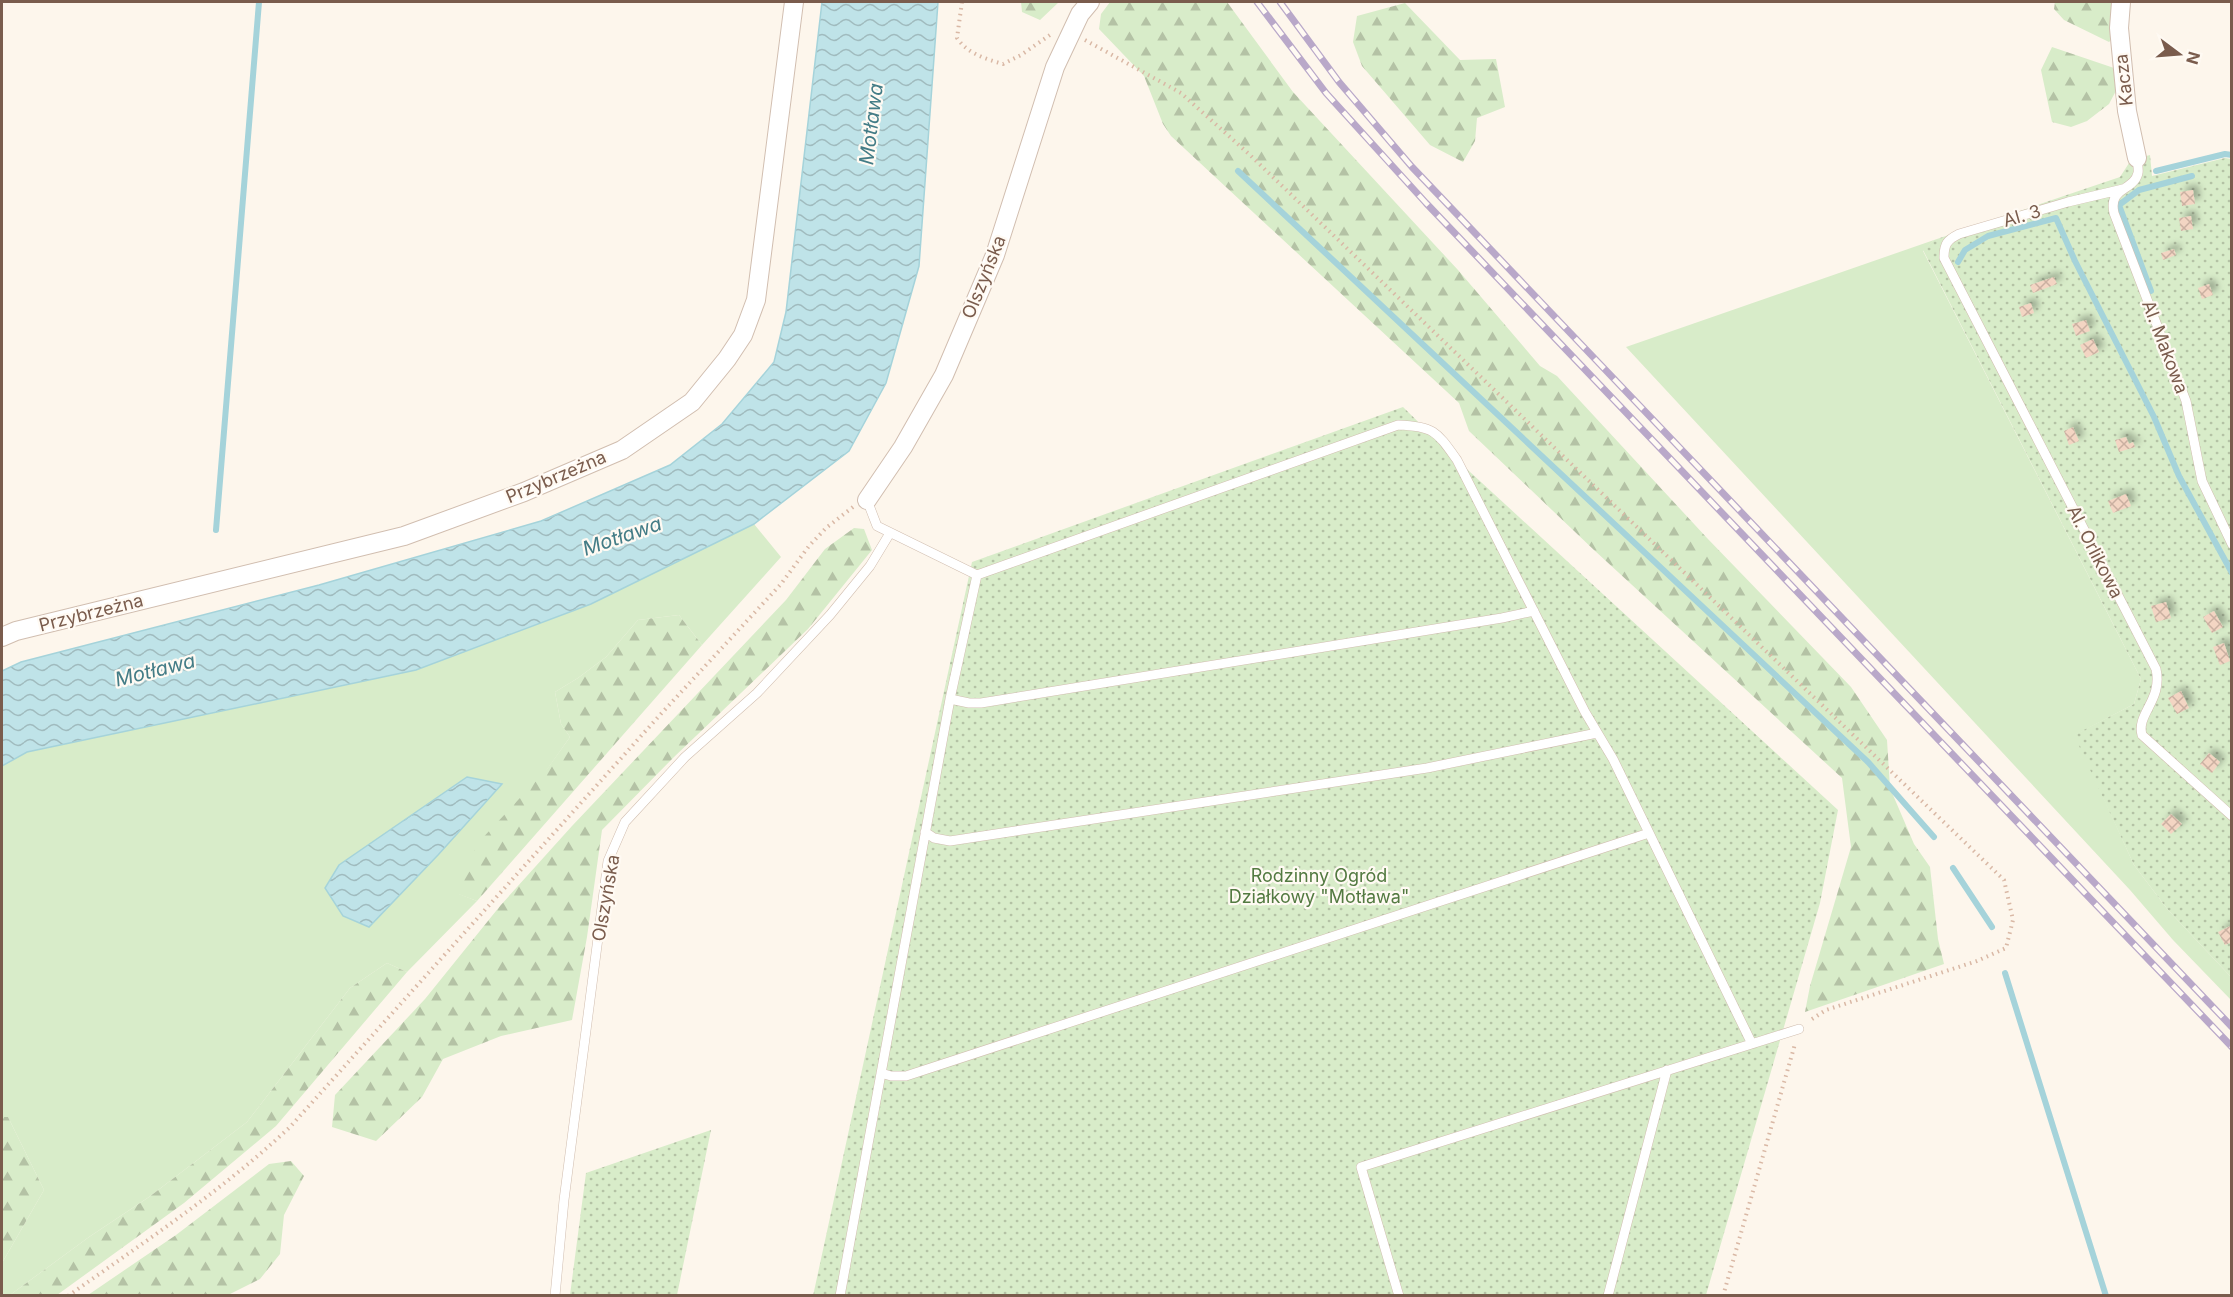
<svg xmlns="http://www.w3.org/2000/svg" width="2233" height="1297" font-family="Inter,sans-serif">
<defs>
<pattern id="forest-firs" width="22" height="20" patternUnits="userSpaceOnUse" patternTransform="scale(1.5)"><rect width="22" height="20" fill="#d8ecc9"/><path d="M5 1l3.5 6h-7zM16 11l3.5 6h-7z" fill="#b4c2a5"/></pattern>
<pattern id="garden-dots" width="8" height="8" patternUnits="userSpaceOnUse" patternTransform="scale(1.5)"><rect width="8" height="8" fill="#d8ecc9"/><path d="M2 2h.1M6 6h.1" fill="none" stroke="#b4c2a5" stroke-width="1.8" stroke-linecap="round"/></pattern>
<pattern id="water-waves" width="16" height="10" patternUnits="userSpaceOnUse" patternTransform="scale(1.5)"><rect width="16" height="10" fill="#bfe3e8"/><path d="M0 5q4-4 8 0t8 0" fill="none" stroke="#a0bbbe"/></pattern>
<pattern id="building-cross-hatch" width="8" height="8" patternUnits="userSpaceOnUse" patternTransform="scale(1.5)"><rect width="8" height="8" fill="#f3d5c3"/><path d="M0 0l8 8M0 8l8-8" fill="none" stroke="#cab0a1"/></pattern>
<filter id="shadow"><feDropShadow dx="5.5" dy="-5.5" stdDeviation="3" flood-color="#0004"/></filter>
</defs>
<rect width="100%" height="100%" fill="#fdf6ec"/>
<path fill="#d8ecc9" d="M1934,240L1923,251L2141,679L2134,704L2075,735L2134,865L2168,910L2231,977V1000L2173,940L2130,890L1626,347Z
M754,524L781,557L702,645L679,615L638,620L606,657L578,678L555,692L561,724L570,737L459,894L477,901L407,972L387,963L350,988L247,1122L149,1197L89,1237L10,1295H2V1263L44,1190L8,1117H2V766L27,752L416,670L591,604Z"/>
<path fill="url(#forest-firs)" d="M1021,2H1059L1040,20L1022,12Z
M1110,2H1227L1293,92L1458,270L1540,366L1557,376L1707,538L1851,687L1887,740L1890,788L1914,844L1930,867L1938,939L1944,964L1805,1012L1810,986L1851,847L1842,778L1594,550L1469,431L1459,403L1171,136L1163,124L1144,76L1099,29L1101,14Z
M2055,2H2112L2114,6L2112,39L2109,42L2064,20L2054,9Z
M1405,3L1460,60L1496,59L1505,107L1477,118L1475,141L1463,162L1430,145L1362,66L1353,42L1357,16Z
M2052,47L2114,68L2118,87L2109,104L2087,121L2071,127L2052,122L2041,70Z
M854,528L864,529L872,550L808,629L674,757L602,830L587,937L572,1020L501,1036L443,1059L422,1097L376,1141L332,1127L335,1095L425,999L500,906L572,826L786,600L825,549Z
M679,615L702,645L477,901L458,894L477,844L547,769L570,737L561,724L555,692L578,678L606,657L638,620Z
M387,963L407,972L276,1126L184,1203L57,1295H10L89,1237L149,1197L247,1122L350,988Z
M2,1117H8L44,1190L2,1263Z
M291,1161L304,1176L284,1215L280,1254L260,1279L228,1295H88L176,1235L269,1164Z"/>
<path fill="url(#garden-dots)" d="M2150,155L2152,176L2225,158L2231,159V977L2168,910L2134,865L2074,735L2134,704L2141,679L1923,250L1934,240L2120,177L2131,160Z
M1403,407L1457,460L1838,810L1820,903L1706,1295L813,1296L972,562Z
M711,1130L677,1295H570L586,1173Z"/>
<path fill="url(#water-waves)" stroke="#a5d3da" stroke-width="1.5" d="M822,2H938L919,266L886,383L849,451L754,524L591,604L416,670L27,752L2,766V671L21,662L319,585L541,521L670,465L722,424L774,362L786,312Z
M467,777L502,784L438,855L369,927L343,916L325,888L339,865Z"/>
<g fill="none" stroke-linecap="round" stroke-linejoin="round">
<path stroke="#a5d3da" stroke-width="6" d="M1238,171L1868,762L1934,837
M2156,171L2225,154L2232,155
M1958,262L1965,250L1988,236L2056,218L2075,261L2154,417L2179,476L2232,573
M2151,291L2119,205L2139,190L2192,176
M216,530L259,2
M1953,868L1992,927
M2005,973L2106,1296"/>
</g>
<path fill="url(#building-cross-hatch)" filter="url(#shadow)" d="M2193,190L2195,204L2182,206L2180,192Z
M2191,216L2193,229L2181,231L2179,218Z
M2174,249L2176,255L2163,260L2161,253Z
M2054,277L2057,284L2033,293L2030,285Z
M2209,284L2213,295L2202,299L2198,288Z
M2031,303L2034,313L2022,317L2019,307Z
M2086,320L2090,331L2076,336L2072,324Z
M2093,339L2099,352L2086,358L2080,345Z
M2073,427L2079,441L2069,445L2064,431Z
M2126,437L2129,444L2133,442L2135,447L2119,452L2115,440Z
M2126,494L2131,506L2113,513L2108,501Z
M2166,602L2171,618L2156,622L2151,606Z
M2214,611L2223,627L2212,633L2203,617Z
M2224,643L2230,661L2220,665L2213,647Z
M2181,691L2189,708L2177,714L2168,698Z
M2209,753L2220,762L2212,773L2200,764Z
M2171,814L2182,824L2171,834L2161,824Z
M2232,925V942L2225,945L2218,932Z"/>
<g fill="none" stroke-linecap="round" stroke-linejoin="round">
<g stroke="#d1beb0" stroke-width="10">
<path id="lane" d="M2137,158C2137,163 2139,169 2138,173C2134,191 2108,187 2114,213L2186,401L2202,481L2232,544
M2123,189L2068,202L1959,234C1947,240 1944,244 1944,258L2156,669C2163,700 2136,714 2142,735L2232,816
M867,500L877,526L977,575L1398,425C1434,426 1437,432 1457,460L1585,712L1613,759L1752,1044
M950,699L969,703H981L1502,618L1534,611
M925,832L934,838L950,841L1427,768L1597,733
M881,1073L891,1076H906L1649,833
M555,1296L564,1200L608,861L625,822L685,757L757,693L830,615L870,566L890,533
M840,1296L950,699L977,575
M1399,1296L1361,1167L1799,1029
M1608,1296L1667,1070"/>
</g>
<g stroke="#d1beb0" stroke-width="20">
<path id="street" d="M2121,2L2119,28L2127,111L2137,158
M867,500L903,447L944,375L995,255L1055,67L1080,14L1090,2
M2,637L16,631L404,536L524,492L622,450L692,402L727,359L743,335L756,300L794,2"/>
</g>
<path stroke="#d9b8a5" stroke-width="4" stroke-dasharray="1.5 4.5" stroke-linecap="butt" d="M962,2L957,38C967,53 985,59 1003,64L1021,55L1050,35
M1085,40L1181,93L1251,156L2004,880L2013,920L2006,948L1977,961L1826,1010L1809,1021
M68,1296C144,1242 222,1191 290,1127L659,716L781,584L809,546L826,528L853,507
M1723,1296L1795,1044"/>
<use href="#lane" stroke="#fff" stroke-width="9"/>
<use href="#street" stroke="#fff" stroke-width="18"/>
<g stroke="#b9a8c9" stroke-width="7">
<path id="rail" d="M1257,2L1326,93L1426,203L2232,1047
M1280,2L1339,82L1412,167L2232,1027"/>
</g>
<use href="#rail" stroke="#fffaf3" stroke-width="4.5" stroke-dasharray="14" stroke-linecap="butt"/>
</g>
<g text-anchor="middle" stroke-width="4.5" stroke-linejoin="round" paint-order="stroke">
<g font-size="18" fill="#7a5c4d" stroke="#fffaf3">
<text transform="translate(2124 80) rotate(-96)" y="6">Kacza</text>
<text transform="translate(2022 216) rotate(-16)" y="6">Al. 3</text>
<text transform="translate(984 277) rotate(-68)" y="6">Olszyńska</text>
<text transform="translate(2165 347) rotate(69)" y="6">Al. Makowa</text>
<text transform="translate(556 477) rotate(-23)" y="6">Przybrzeżna</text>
<text transform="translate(2095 552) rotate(63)" y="6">Al. Orlikowa</text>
<text transform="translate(91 613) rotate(-14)" y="6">Przybrzeżna</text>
<text transform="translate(606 898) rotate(-80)" y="6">Olszyńska</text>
</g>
<g font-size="18" fill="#537a41" stroke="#fffaf3">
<text x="1319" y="882">Rodzinny Ogród<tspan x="1319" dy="21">Działkowy "Motława"</tspan></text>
</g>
<g font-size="20" font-style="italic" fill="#437c86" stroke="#fffaf3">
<text transform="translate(871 124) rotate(-83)" y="7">Motława</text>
<text transform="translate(622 536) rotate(-19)" y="7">Motława</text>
<text transform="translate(155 670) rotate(-14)" y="7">Motława</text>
</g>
</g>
<rect width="2233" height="1297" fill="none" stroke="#7a5c4d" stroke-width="6"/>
<g transform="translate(2179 54) rotate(106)" stroke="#fffaf3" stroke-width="4.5" paint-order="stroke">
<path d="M0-4.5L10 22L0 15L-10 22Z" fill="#7a5c4d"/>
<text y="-9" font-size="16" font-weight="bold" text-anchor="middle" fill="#7a5c4d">N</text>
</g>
</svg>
